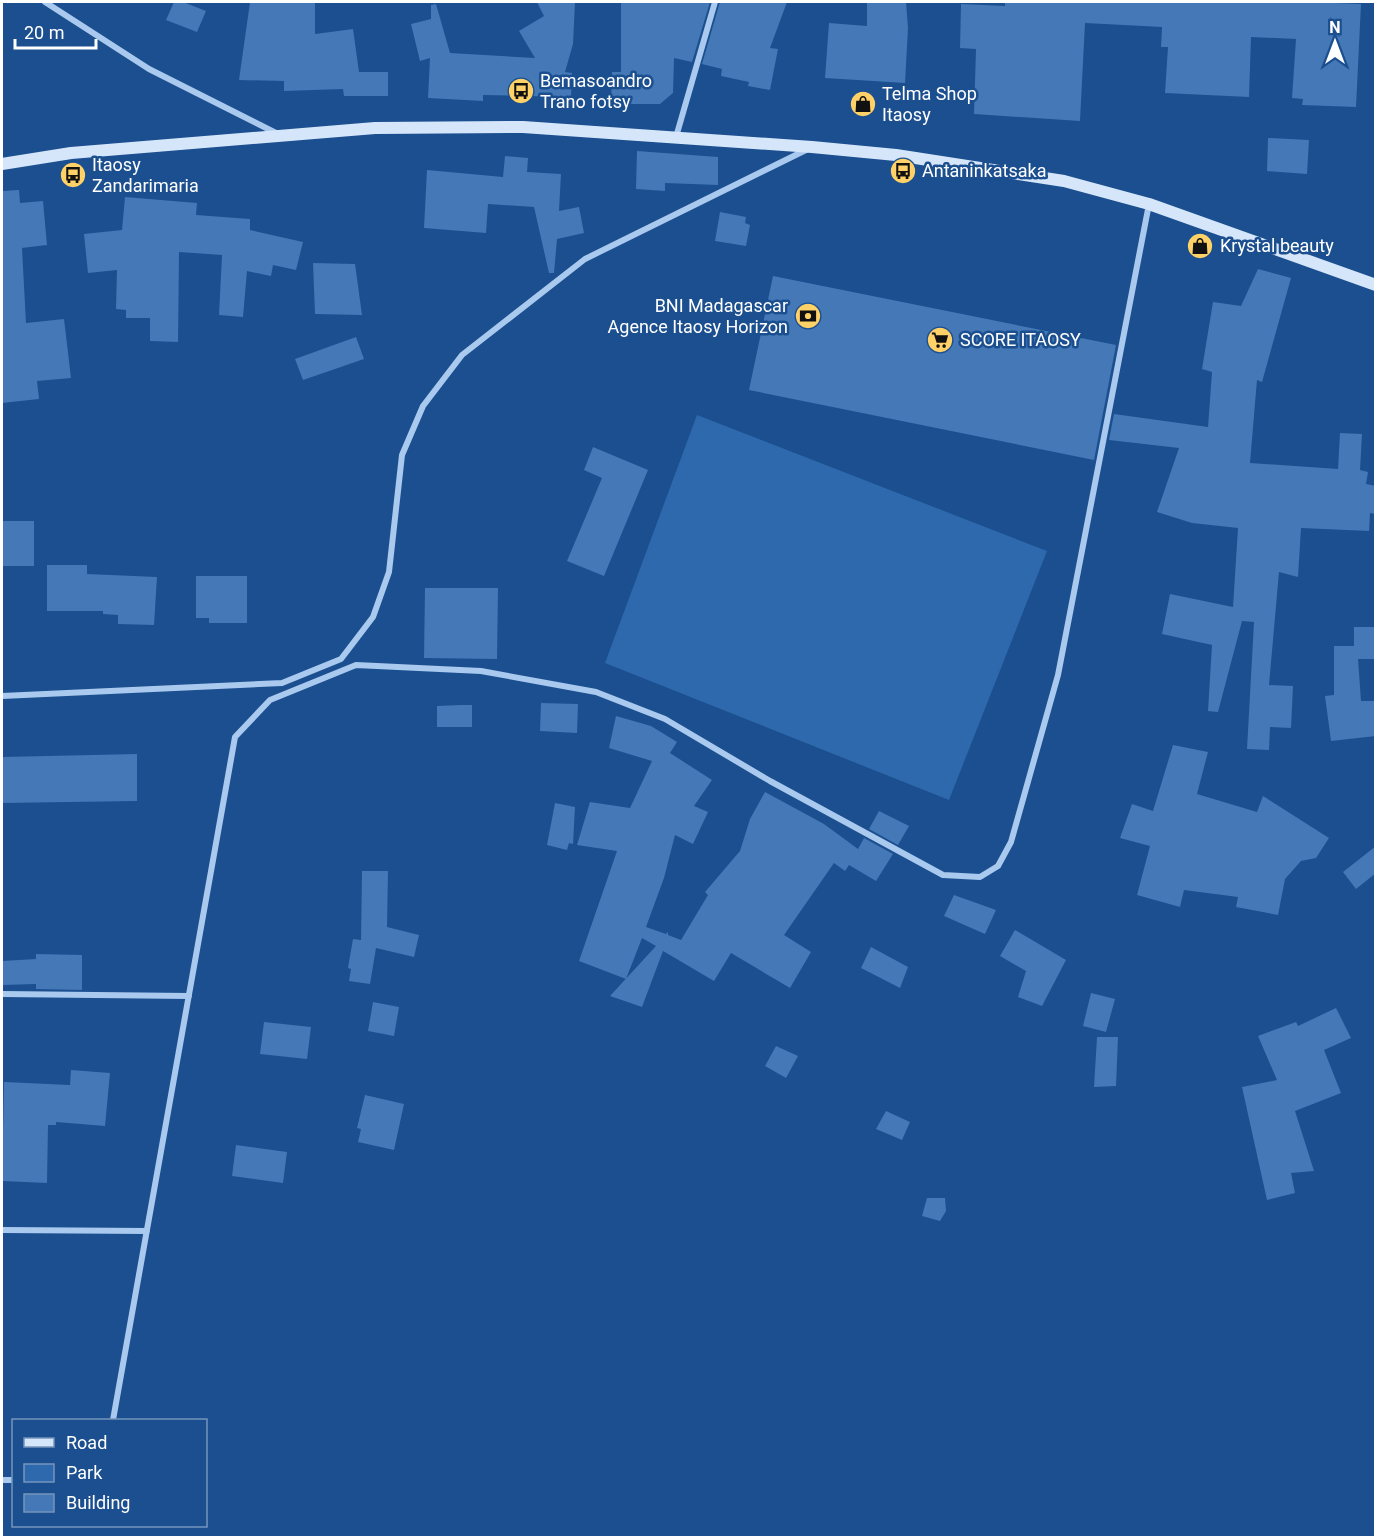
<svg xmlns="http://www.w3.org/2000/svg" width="1377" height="1539" font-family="Roboto,sans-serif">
<rect width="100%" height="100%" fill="#1b4f8f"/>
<path fill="#2e69ad" d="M697,415L1047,551L949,800L605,663Z"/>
<path fill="#4478b7" d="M174,2H183L206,11L197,32L166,20Z
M250,2H315V34L353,29L359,72H388V96H344L343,89L284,91V81L239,80Z
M537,2H575L573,44L565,72L572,73L571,97L483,95V101L428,98L430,58L420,61L411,24L431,19V5L436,4L450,53L535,58L519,31L544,16Z
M621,2H710L692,62L674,58L673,93L660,104H611L612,72H621Z
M720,2H787L770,48L778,49L770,90L748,86L749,82L721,76L722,69L702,64Z
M867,2H906L908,28L905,83L825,78L829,23L867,26Z
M1005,2H1308L1361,4L1356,107L1302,105L1303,99L1292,98L1296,39L1251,37L1249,97L1165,93L1168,47H1161L1162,27L1085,23L1080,121L974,114L976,49L960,48L961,4L1005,6Z
M1268,138L1309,140L1307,174L1267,171Z
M637,151L718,157V185L665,183V191L636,189Z
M505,156L528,158L527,172L561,174L559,211L579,207L584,233L557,239L554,273H549L534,207L488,204L486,233L424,228L427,170L503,177Z
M19,190L20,203L43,201L47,245L22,248L26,323L64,319L71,378L37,381L39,399L2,403V191Z
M125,197L197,203L196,215L250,219V230L303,242L296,270L273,265L271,276L247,271L243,317L219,315L222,255L179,252L178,342L150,341V318H126V310L116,309L117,270L88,273L84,234L122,230Z
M720,212L746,217L745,223L750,225L746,246L715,241Z
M313,263L355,264L362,315L315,314Z
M1258,269L1291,278L1262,382L1257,380L1250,463L1338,469L1340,433L1362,434L1360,470L1368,472L1366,484L1376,486V514L1370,513L1369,531L1301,528L1298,577L1279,572L1269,685L1293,686L1291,728L1270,727L1269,750L1247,749L1254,622L1242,621L1218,712L1208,711L1212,645L1162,634L1170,594L1233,607L1238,528L1192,523L1157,512L1179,448L1109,440L1114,414L1208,427L1212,372L1202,369L1213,302L1241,306Z
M773,276L1116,345L1094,460L749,390Z
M356,337L364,359L303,380L295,359Z
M593,447L648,470L604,576L567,561L602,478L584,470Z
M2,521H34V566H2Z
M47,565H87V574L157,577L154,625L118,624V615L103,614V611H47Z
M196,576H247V623H209V618H196Z
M425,588H498L497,659L424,658Z
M1354,627H1376V659H1358L1361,701H1376V736L1331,741L1325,696L1334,695V646H1354Z
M541,703L578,704L577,733L540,731Z
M460,705H472V727H437V706Z
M616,716L651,726L677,742L670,753L712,780L694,806L708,812L693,844L675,835L664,878L646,927L666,934L668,932V935L681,940L708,895L705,892L740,851L750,819L765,792L824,824L858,849L864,838L893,854L876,881L849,865L845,871L834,863L784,935L811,952L790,988L731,953L714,981L663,951L642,1007L610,996L656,946L642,938L626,979L579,961L617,851L577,845L590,802L630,808L652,761L609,748Z
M1173,745L1208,752L1197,794L1257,812L1263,796L1329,838L1316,858L1301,861L1285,879L1278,915L1236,907L1238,897L1184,890L1180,907L1137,895L1150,846L1120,838L1132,804L1153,811Z
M137,754V801L2,803V757Z
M555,803L575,807L573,844L569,843L567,850L547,845Z
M879,811L909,826L898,845L869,829Z
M1376,846V873L1356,889L1343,872Z
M362,871H388L387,927L419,935L414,957L376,948L370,984L349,981L351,969L348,968L353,939L361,940Z
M954,895L996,910L985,934L944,916Z
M1015,930L1066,960L1042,1006L1018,997L1026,971L1000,956Z
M871,947L908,967L900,988L861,968Z
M36,954L82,955V990L36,989V984L2,985V961L36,959Z
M1091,993L1115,999L1106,1032L1083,1026Z
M373,1002L399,1007L394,1036L368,1031Z
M1336,1008L1351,1038L1324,1050L1341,1093L1295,1111L1314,1171L1291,1173L1295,1193L1267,1200L1242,1087L1277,1080L1258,1036L1296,1022L1298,1026Z
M264,1022L311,1027L307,1059L260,1054Z
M1097,1037H1118L1116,1086L1094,1087Z
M776,1046L798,1056L786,1078L765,1066Z
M71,1070L110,1073L105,1126L56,1122V1125H48L47,1183L2,1181L4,1082L70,1085Z
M365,1095L404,1104L394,1150L358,1142L361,1129L357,1128Z
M886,1111L910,1122L902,1140L876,1129Z
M236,1145L287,1152L283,1183L232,1176Z
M927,1198H945L946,1211L940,1221L922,1216Z"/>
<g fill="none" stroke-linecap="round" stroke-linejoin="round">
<path stroke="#a9c9ee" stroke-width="6" d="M45,2L149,69L278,134
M676,137L715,2
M2,696L282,683L341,659L373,617L389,572L402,455L423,406L462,355L585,259L808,149
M2,994L189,996
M2,1230L147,1231
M113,1420L235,737L270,700L356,665L481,671L596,692L665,719L770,781L943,875L980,877L998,866L1011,842L1058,675L1149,204
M2,1480H14"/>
<path stroke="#d6e6fa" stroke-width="12" d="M2,164L71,153L375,128L523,127L812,147L896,155L1064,181L1149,204L1376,285"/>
</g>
<defs>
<g id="bus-disc" transform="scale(1.35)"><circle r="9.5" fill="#ffd166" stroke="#1b4f8f"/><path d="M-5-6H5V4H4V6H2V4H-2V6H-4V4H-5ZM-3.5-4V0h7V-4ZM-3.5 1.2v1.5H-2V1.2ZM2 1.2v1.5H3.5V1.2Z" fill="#111"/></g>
<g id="shop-disc" transform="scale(1.35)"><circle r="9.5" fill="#ffd166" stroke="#1b4f8f"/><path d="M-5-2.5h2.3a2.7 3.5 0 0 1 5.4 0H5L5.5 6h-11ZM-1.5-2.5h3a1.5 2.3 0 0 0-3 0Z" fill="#111"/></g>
<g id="bank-disc" transform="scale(1.35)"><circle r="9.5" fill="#ffd166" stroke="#1b4f8f"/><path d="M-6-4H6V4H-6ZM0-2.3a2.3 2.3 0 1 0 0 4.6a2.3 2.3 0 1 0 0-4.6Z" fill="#111"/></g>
<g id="supermarket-disc" transform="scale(1.35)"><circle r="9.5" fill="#ffd166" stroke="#1b4f8f"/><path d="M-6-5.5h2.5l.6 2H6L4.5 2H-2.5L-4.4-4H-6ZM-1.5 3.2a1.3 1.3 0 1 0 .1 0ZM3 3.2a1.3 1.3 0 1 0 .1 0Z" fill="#111"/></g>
</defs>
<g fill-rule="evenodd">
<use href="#bus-disc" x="521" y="91"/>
<use href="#shop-disc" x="863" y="104"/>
<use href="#bus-disc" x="903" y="171"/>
<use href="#bus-disc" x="73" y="175"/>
<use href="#shop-disc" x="1200" y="246"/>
<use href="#bank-disc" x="808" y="316"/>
<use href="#supermarket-disc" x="940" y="340"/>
</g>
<g text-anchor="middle" stroke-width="5" stroke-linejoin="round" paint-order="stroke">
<g font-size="18" fill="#fff" stroke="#1b4f8f" text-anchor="start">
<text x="540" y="87">Bemasoandro<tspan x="540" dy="21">Trano fotsy</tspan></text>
<text x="882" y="100">Telma Shop<tspan x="882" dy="21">Itaosy</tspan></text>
<text x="92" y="171">Itaosy<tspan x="92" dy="21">Zandarimaria</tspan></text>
<text x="922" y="177">Antaninkatsaka</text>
<text x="1220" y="252">Krystal beauty</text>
<text x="788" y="312" text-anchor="end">BNI Madagascar<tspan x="788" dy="21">Agence Itaosy Horizon</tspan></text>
<text x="960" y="346">SCORE ITAOSY</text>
</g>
</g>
<rect width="1377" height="1539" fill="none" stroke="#ffffff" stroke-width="6"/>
<rect x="12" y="1419" width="195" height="108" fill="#1b4f8f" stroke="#7695bc" stroke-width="1.5"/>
<rect x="24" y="1438" width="30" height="9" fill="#d6e6fa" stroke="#7695bc" stroke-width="1.5"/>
<text x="66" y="1449" font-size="18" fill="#ffffff">Road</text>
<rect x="24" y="1464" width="30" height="18" fill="#2e69ad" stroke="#7695bc" stroke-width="1.5"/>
<text x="66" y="1479" font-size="18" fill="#ffffff">Park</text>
<rect x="24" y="1494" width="30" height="18" fill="#4478b7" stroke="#7695bc" stroke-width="1.5"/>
<text x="66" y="1509" font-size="18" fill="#ffffff">Building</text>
<g transform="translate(1335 42)" stroke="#1b4f8f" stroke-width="4.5" paint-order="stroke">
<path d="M0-4.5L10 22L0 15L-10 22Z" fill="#ffffff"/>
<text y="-9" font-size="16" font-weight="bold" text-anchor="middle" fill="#ffffff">N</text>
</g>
<path d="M15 39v9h81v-9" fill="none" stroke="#ffffff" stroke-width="3"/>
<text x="24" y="39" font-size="18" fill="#ffffff" stroke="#1b4f8f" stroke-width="4.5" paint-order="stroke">20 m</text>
</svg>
